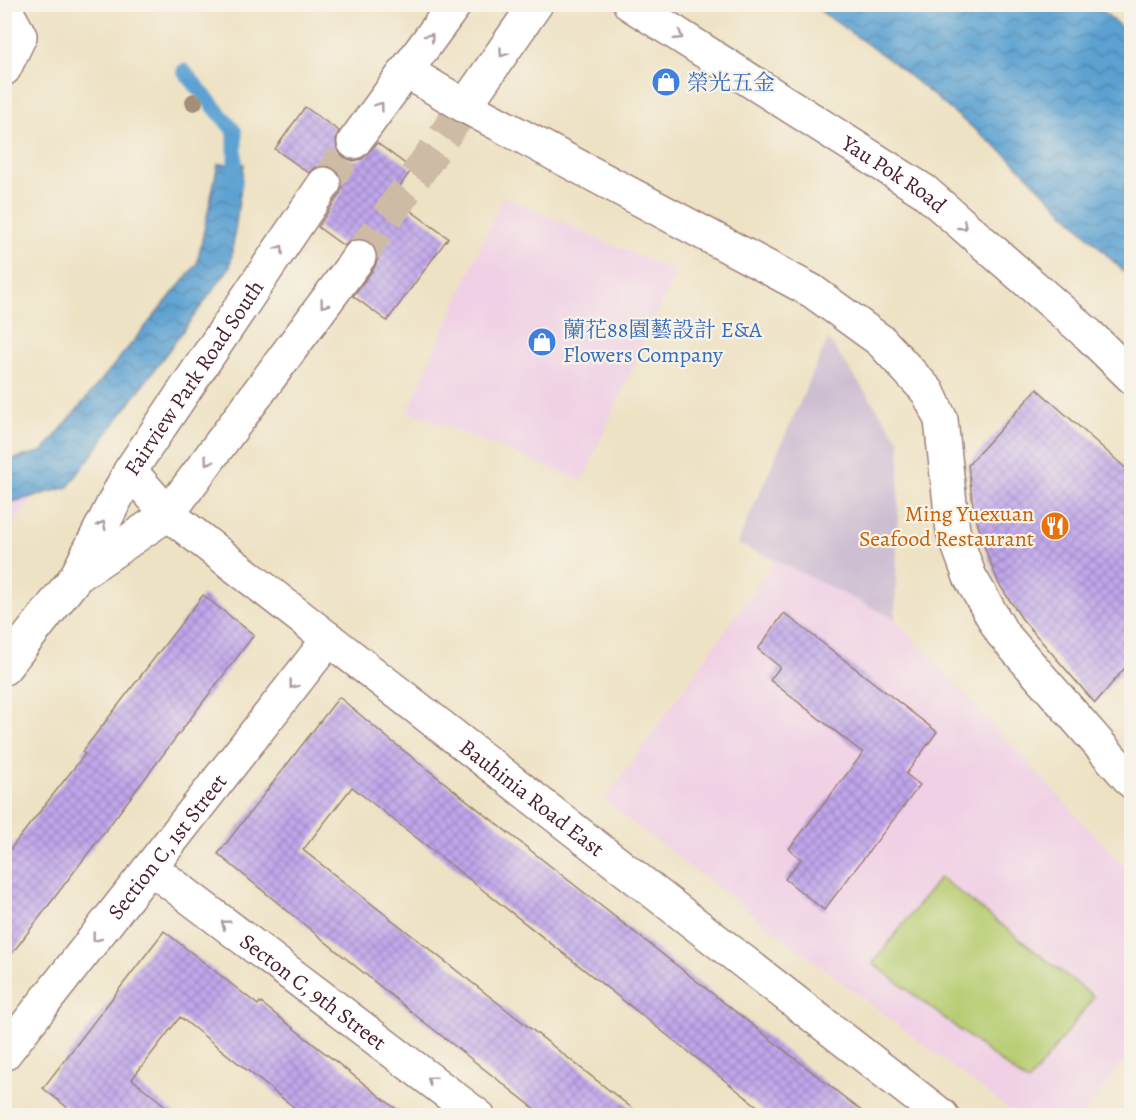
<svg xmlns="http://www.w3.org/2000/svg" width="1136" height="1120" font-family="Alegreya,'Noto Serif TC',serif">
<defs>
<pattern id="water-waves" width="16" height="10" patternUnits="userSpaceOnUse" patternTransform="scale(1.5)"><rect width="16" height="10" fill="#5ba1d1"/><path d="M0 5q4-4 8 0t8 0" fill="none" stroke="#4d83aa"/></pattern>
<pattern id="building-cross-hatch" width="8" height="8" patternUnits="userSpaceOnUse" patternTransform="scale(1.5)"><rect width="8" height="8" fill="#c0a6ec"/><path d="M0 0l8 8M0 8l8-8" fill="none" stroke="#9e87bf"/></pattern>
</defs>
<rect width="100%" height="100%" fill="#f7f3e8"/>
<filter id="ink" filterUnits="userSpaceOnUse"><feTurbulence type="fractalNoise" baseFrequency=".0167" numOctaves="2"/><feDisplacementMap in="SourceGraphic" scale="12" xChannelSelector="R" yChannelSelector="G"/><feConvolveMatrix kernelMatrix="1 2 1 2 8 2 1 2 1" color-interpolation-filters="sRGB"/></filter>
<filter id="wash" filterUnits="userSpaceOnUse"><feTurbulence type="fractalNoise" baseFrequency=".008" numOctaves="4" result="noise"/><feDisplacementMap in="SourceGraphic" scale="24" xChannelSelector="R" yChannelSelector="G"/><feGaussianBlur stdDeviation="1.35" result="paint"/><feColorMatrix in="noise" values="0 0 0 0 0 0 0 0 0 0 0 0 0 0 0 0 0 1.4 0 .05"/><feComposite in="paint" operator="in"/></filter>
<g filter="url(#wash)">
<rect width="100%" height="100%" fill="#eee2c4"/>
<path fill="#f0d0e5" d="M503,196L676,272L582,481L408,411Z
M36,495L5,535V504Z
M775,560L895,619L1131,874V1052L1082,1115H1016L604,801Z"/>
<path fill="#cebed2" d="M828,339L900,441L895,619L775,560L737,544Z"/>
<path fill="#b6cc71" stroke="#80764e" stroke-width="1.5" d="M940,877L1094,997L1028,1083L873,963Z"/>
<path fill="url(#water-waves)" stroke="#52607e" stroke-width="1.5" d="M812,5H1096L1131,36V279L1011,159L891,61Z
M218,164H244L230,267L68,487L5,504V461L43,451L197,264Z"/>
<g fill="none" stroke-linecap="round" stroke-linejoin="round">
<path stroke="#5ba1d1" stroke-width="15" d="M184,71L235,132V185"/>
</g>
<g id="blocks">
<path fill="url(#building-cross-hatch)" d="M305,107L339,131L336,139L337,149L343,157L353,161L362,159L377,143L412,169L392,197L448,238L387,321L353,296L374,268L378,259L376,249L370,242L361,238L351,240L344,246L318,227L340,194L343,185L341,175L334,168L325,165L315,167L309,173L275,149Z
M1037,389L1131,473V661L1095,703L1022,619L999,584L984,546L973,506L968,465Z
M203,595L254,635L4,964V857L85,754L82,752Z
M784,613L937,732L906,774L920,785L824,910L785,879L801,859L789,849L863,753L770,680L780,667L758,649Z
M339,697L389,739L868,1116H770L352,787L303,850L642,1116H544L419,1018L218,854Z
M164,931L258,1005L260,1002L405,1116H305L180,1017L132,1079L178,1116H78L43,1088Z"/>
</g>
</g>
<g filter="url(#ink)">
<use href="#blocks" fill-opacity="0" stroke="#9c8078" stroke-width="1.5"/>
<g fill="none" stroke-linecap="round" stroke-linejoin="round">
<path stroke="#cdbba5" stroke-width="33" stroke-dasharray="33 16" stroke-linecap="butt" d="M324,184L354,142
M359,257L465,106"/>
<g stroke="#9c8078" stroke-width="36">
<g id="street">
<path id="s1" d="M630,4L924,191L1089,335L1132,377"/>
<path d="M4,7L20,36L4,69"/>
<path d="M406,71L465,106L812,291L881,341L928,392L941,420L953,531L970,577L1002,633L1132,782"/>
<path d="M465,106L536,4"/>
<path d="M354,142L455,4"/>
<path id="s2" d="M130,471L168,514L942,1116"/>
<path d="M80,574L168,514L359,257"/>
<path id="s3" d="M4,668L76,577L130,471L324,184"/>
<path id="s4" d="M151,868L478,1116"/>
<path id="s5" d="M4,1054L329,639"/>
</g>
</g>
<use href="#street" stroke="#fff" stroke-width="33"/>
</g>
<circle fill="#a38e79" cx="194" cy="102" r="9"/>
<defs><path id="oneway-chevron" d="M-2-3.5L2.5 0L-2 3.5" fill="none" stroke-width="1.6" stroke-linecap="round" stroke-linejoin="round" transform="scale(1.5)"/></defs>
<g stroke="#ae9aa0">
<use href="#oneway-chevron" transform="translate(679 36) rotate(32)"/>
<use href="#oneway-chevron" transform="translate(430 37) rotate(-52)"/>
<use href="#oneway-chevron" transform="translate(503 53) rotate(125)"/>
<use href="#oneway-chevron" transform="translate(380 106) rotate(-54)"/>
<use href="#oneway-chevron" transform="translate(963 226) rotate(41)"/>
<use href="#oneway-chevron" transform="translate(280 249) rotate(-56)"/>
<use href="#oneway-chevron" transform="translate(324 304) rotate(127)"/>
<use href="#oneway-chevron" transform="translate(208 461) rotate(127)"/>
<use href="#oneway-chevron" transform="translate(102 525) rotate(-63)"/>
<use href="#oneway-chevron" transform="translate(293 685) rotate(128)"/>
<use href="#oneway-chevron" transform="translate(225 924) rotate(-143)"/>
<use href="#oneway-chevron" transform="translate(96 938) rotate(128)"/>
<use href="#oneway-chevron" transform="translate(431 1080) rotate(-143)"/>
</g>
</g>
<defs>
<g id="shop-disc" transform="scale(1.5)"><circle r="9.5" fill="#3f7fe0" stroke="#f7f3e8"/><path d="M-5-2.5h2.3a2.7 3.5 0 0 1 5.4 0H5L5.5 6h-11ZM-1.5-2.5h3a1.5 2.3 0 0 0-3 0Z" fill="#fff"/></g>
<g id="restaurant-disc" transform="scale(1.5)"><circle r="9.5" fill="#e8710a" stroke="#f7f3e8"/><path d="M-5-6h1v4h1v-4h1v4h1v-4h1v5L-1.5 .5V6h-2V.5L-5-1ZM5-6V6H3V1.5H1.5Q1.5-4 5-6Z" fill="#fff"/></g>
</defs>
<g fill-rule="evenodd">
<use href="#shop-disc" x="666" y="82"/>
<use href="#shop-disc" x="542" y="342"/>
<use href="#restaurant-disc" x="1055" y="526"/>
</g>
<g text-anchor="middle" stroke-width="4.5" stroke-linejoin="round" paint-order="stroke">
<g font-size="22" fill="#366cbe" stroke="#f7f3e8" text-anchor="start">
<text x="687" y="90">榮光五金</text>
<text x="563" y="337">蘭花88園藝設計 E&amp;A<tspan x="563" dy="25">Flowers Company</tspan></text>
</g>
<g font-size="22" fill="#4a1f2b" stroke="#f7f3e8">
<text dy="8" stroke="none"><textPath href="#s1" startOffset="314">Yau Pok Road</textPath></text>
<text dy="8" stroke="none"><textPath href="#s3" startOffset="348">Fairview Park Road South</textPath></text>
<text dy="8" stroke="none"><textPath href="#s2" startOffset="519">Bauhinia Road East</textPath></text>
<text dy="8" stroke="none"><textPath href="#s5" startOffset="264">Section C, 1st Street</textPath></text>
<text dy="8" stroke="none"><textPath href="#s4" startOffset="204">Secton C, 9th Street</textPath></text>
</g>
<g font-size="22" fill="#c56008" stroke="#f7f3e8" text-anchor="end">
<text x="1034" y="521">Ming Yuexuan<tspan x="1034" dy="25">Seafood Restaurant</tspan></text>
</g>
</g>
<rect width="1136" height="1120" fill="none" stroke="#f7f3e8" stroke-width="24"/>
</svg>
